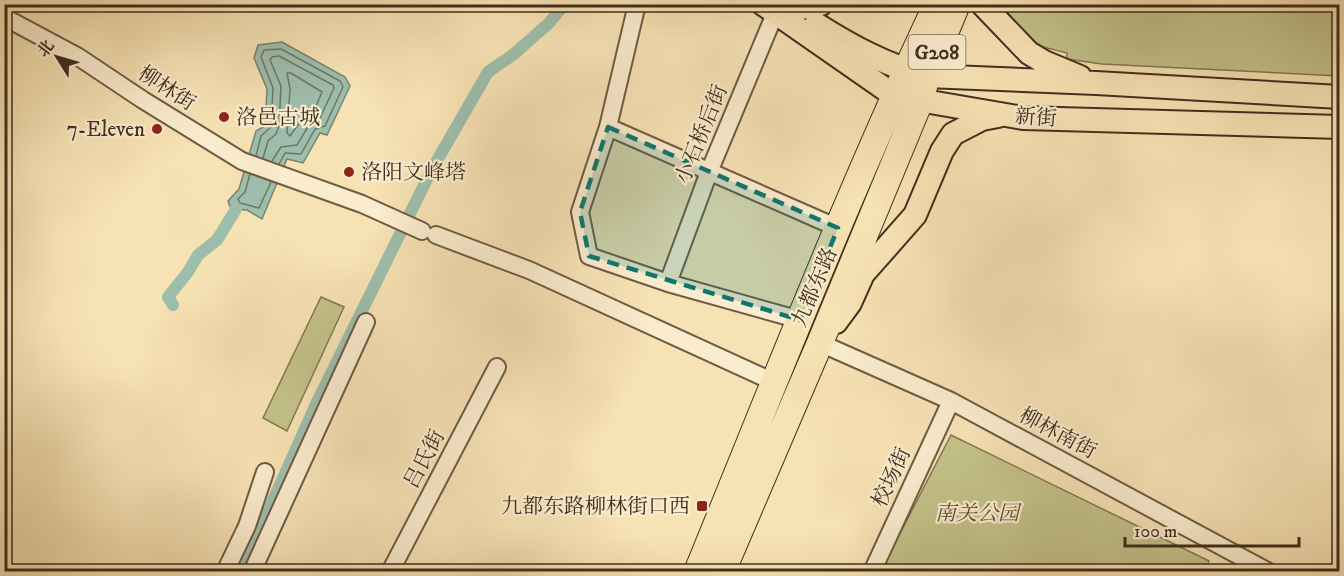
<svg xmlns="http://www.w3.org/2000/svg" width="1344" height="576" font-family="'IM FELL DW Pica','Noto Serif SC',serif">
<rect width="100%" height="100%" fill="#f7e2b4"/>
<filter id="stains"><feTurbulence type="fractalNoise" baseFrequency=".00333" numOctaves="4"/><feColorMatrix values="0 0 0 0 .2 0 0 0 0 .09 0 0 0 0 .02 0 0 0 .5 -.17"/></filter>
<radialGradient id="worn" r=".72"><stop offset=".6" stop-color="#630" stop-opacity="0"/><stop offset="1" stop-color="#630" stop-opacity=".3"/></radialGradient>
<path fill="#c3c289" stroke="#827854" stroke-width="1.5" d="M991,5H1339V76L1102,64L1067,59V53L1024,42Z
M321,297L344,307L287,431L263,418Z
M951,435L1209,561L1206,572H880Z"/>
<path fill="#9dbeac" stroke="#798473" stroke-width="1.5" d="M282,42L345,77L350,86L327,135L320,133L303,163L287,159L262,219L247,210L231,209L228,201L239,189L256,131L265,126L267,89L254,58L258,45Z"/>
<g fill="none" stroke-linecap="round" stroke-linejoin="round">
<path stroke="#707665" stroke-width="1.5" d="M287,73H291L322,92L314,111L303,118L290,136L287,133L290,89Z
M256,156L261,136L271,127L273,88L261,57L264,50L281,49L340,81L343,87L325,126L315,129L301,154L285,153L279,164
M263,158L268,141L276,134L279,126L281,86L270,60L272,57L279,56L333,85L334,88L320,118L309,125L297,145L281,147L272,161
M250,174L245,192L238,199L240,203L259,208L271,182"/>
<path stroke="#9dbeac" stroke-width="12" d="M173,305L168,297L188,272L198,255L217,240L236,209
M241,572L317,402L431,171L488,72L514,54L549,23L565,4"/>
<g stroke="#6f5b44" stroke-width="20">
<path id="minor" d="M637,4L608,127L580,212L589,256L668,283L800,320
M4,17L77,56L143,100L242,161L362,204L422,231
M608,127L838,228
M436,235L529,270L774,382
M668,283L709,172L779,4
M820,343L951,401L1269,572
M225,572L247,526L265,472
M252,572L366,322
M390,572L497,367
M872,572L951,401"/>
</g>
<g stroke="#422e1e" stroke-width="26">
<path id="major" d="M763,4L895,96L1023,118L1340,127
M982,4L1029,53L1044,62L1080,77
M792,10L821,4
M816,24C851,46 887,66 927,76L1096,83L1340,97
M836,322L850,303L863,274L915,215L942,151L953,134L982,119L998,116"/>
</g>
<g stroke="#422e1e" stroke-width="28">
<path id="highway" d="M697,572C775,382 849,190 937,4
M722,572L820,343L920,101L927,76L957,4"/>
</g>
<use href="#minor" stroke="#faecce" stroke-width="16"/>
<use href="#major" stroke="#f7e2b4" stroke-width="22"/>
<use href="#highway" stroke="#f7e2b4" stroke-width="26"/>
</g>
<path fill="#0f766e" fill-opacity="0.2" stroke="#0f766e" stroke-width="4.5" stroke-dasharray="12 8" stroke-linejoin="round" d="M608,127L838,228L800,320L589,256L580,212Z"/>
<g fill="#8f2418" stroke="#faecce" stroke-width="2">
<circle cx="224" cy="117" r="6"/>
<circle cx="157" cy="129" r="6"/>
<circle cx="349" cy="172" r="6"/>
<rect x="696" y="500" width="12" height="12" rx="3"/>
</g>
<g text-anchor="middle" stroke-width="4.5" stroke-linejoin="round" paint-order="stroke">
<rect fill="#faecce" stroke="#796753" stroke-width="1.5" x="908.5" y="35" width="57" height="34" rx="4.5"/>
<g font-size="20" font-weight="bold" fill="#422e1e">
<text x="937" y="59">G208</text>
</g>
<g font-size="21" fill="#422e1e" stroke="#faecce">
<text transform="translate(167 88) rotate(33)" y="7">柳林街</text>
<text transform="translate(1036 117) rotate(4)" y="7">新街</text>
<text transform="translate(701 134) rotate(-68)" y="7">小石桥后街</text>
<text transform="translate(814 287) rotate(-67)" y="7">九都东路</text>
<text transform="translate(1058 433) rotate(28)" y="7">柳林南街</text>
<text transform="translate(424 459) rotate(-62)" y="7">吕氏街</text>
<text transform="translate(891 477) rotate(-65)" y="7">校场街</text>
</g>
<g font-size="21" fill="#422e1e" stroke="#faecce" text-anchor="start">
<text x="236" y="124">洛邑古城</text>
<text x="145" y="136" text-anchor="end">7-Eleven</text>
<text x="361" y="179">洛阳文峰塔</text>
<text x="690" y="513" text-anchor="end">九都东路柳林街口西</text>
</g>
<g font-size="21" font-style="italic" fill="#5c4c33" stroke="#faecce">
<text x="977" y="520">南关公园</text>
</g>
</g>
<rect width="1344" height="576" fill="none" stroke="#f7e2b4" stroke-width="24"/>
<rect x="6" y="6" width="1332" height="564" fill="none" stroke="#422e1e" stroke-width="3"/>
<rect x="12" y="12" width="1320" height="552" fill="none" stroke="#422e1e" stroke-width="1.5"/>
<g transform="translate(57 57) rotate(307)" stroke="#faecce" stroke-width="4.5" paint-order="stroke">
<path d="M0-4.5L10 22L0 15L-10 22Z" fill="#422e1e"/>
<text y="-9" font-size="16" font-weight="bold" text-anchor="middle" fill="#422e1e">北</text>
</g>
<path d="M1125 537v9h174v-9" fill="none" stroke="#422e1e" stroke-width="3"/>
<text x="1134" y="537" font-size="18" fill="#422e1e" stroke="#faecce" stroke-width="4.5" paint-order="stroke">100 m</text>
<rect width="100%" height="100%" filter="url(#stains)"/>
<rect width="100%" height="100%" fill="url(#worn)"/>
</svg>
